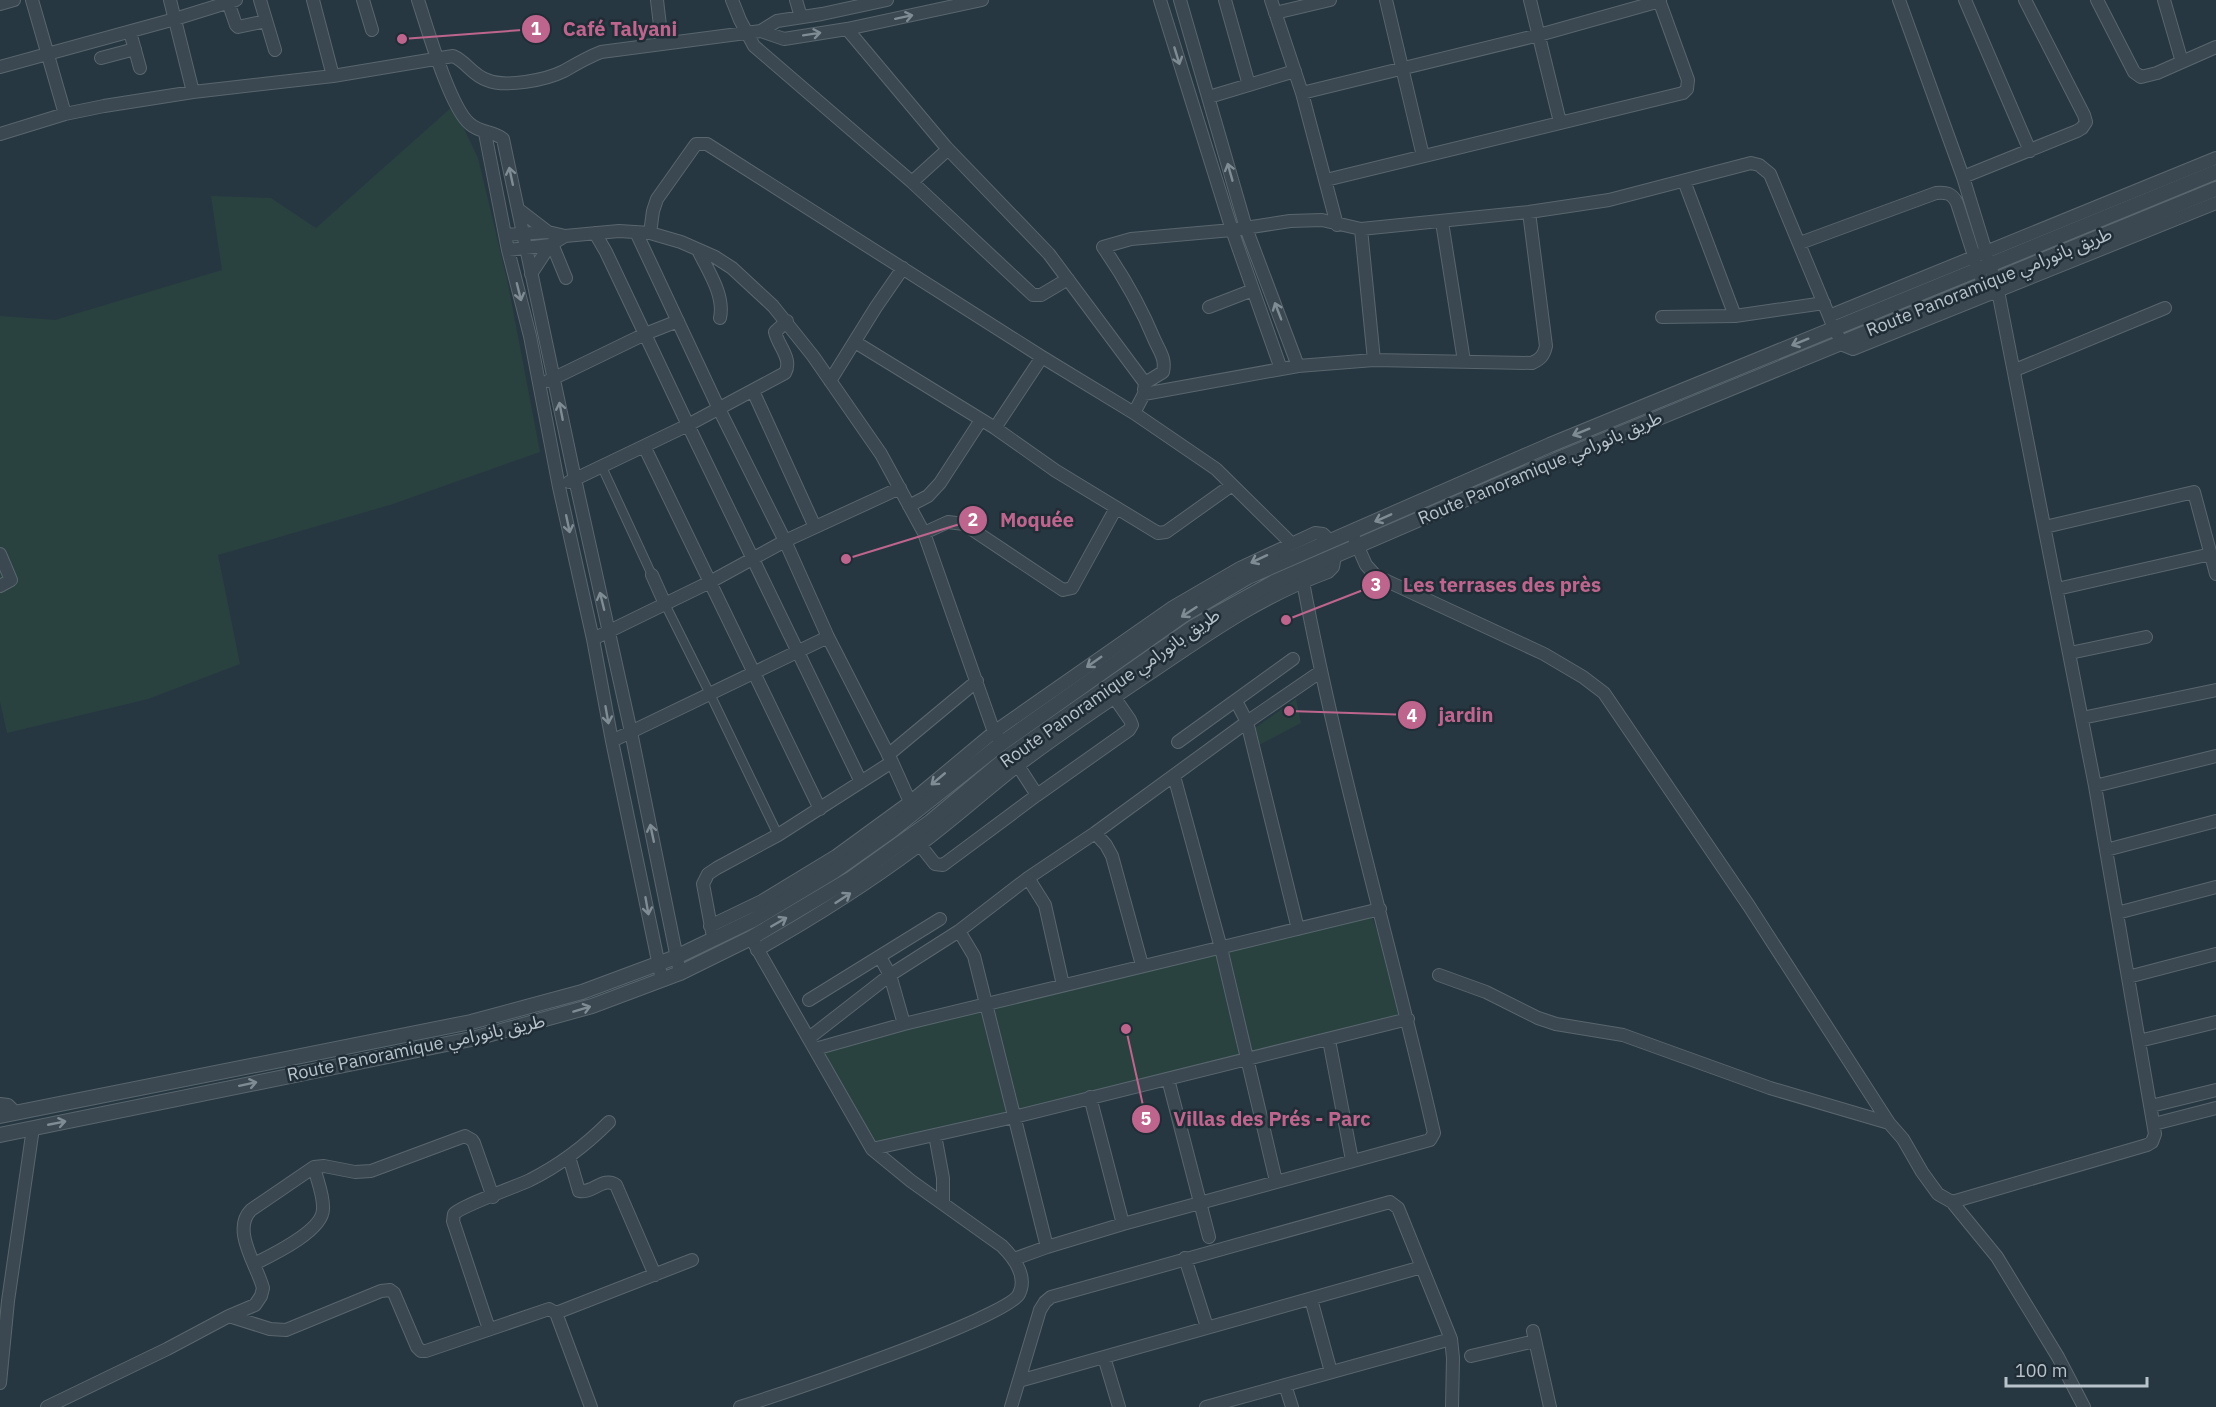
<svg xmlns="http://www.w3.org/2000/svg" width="2216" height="1407" font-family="'IBM Plex Sans','Noto Sans Arabic',sans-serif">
<rect width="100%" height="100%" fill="#273741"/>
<path fill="#294240" d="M453,106L478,158L507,279L540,452L393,504L218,555L240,664L148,699L7,733L0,701V316L55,320L222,270L211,196L271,198L316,228Z
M1296,699L1301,723L1259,745L1255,728Z
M1370,911L1408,1019L872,1149L816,1049Z"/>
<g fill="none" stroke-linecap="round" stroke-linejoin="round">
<g stroke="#59666e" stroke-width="10">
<path id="pedestrian" d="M602,467L652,575
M665,604L710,694L778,835"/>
</g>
<g stroke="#59666e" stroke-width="14">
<path id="minor" d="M32,0L65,114
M170,0L193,92
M260,0L275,50
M313,0L333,76
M363,0L372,30
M418,0C427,27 450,108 470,124C480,133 493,131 503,139L575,479L631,732L680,973
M657,0L662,43
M732,0L740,20L754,46L912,182L1033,295H1041L1068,279
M796,0L801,17
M1160,0L1232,230L1281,369
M1180,0L1246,228L1298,366
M1225,0L1249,85
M1271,0L1302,93L1337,225
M1386,0L1423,156
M1530,0L1560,122
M1899,0L1963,177L1998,291L2095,786L2155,1134L2152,1142L2147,1145L1952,1202
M1965,0L2030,151
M2097,0L2134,72L2141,77L2157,73L2216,47
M2164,0L2182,62
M228,2L236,25L238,27L266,21
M0,4L14,0
M1275,13L1330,0
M847,29L946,147L945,152L912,182
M761,31L784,39L847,29L982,0
M130,32L140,68
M101,58L135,49
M0,67L175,19L236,0
M1302,93L1539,35L1660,1
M1209,97L1295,71
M485,133L508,250L530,336L559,487L593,639L612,741L662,980
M0,134L65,114L104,106L193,92L333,76L453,56C467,62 472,75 487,80C505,88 546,80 564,71C576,64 588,57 601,52L761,31L777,21L822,14L887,0
M946,147L1049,254L1145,383L1144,390
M1963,177L2077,131L2082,128L2086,122L2084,115L2025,0
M1326,180L1683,93L1687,89L1688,80L1659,0
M1684,181L1735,316
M518,209L548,232L565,236L619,231L650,233L681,242L715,257L732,268L773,306L813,356L881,454L924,533L948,522L964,524L1063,590L1072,588L1116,508
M1442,222L1464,361
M1361,229L1374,360
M636,232L719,409L785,541L828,637L892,762
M595,233L606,252L688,425L861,782
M650,233L653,211L657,199L696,144H707L1042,357L1134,413L1216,469L1292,544
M505,235L548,232
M1800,243L1936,193C1946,192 1952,193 1957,203L1986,293
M552,244L566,278
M508,250L550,245
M698,250C708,271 725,295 720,318
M531,274L550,245L565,236
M1209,307L1253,290
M1829,316L2216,158
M1662,317L1735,316L1824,303
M855,342L995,428L1056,471L1158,533L1166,532L1232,485
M2015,370L2165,308
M548,381L645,334L678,321
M830,381L876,307L903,268
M1145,383L1163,372C1166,359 1160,352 1155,341C1141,307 1124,277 1103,247L1131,239L1232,230L1290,221L1322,220L1361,229L1529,212L1609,200L1751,163L1759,165L1770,174L1834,328L1843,345L1853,349L2216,203
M753,391L815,527
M1134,413L1144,394L1298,366L1374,360L1532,363C1541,359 1544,355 1546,346L1529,212
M995,428L1042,357
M644,446L820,809
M569,482L688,425L785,373C793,359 778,346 775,332L787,321
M909,506L928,496L940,483L981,420
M2045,527L2194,492L2216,574
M924,533L994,732L998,737
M1354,538L1366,565L1376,576L1544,654L1583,677L1604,693L1749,906L1889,1123L1903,1139L1922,1172L1938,1194L1952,1202L1997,1257L2058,1357L2084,1407
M0,554L11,580L0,586
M652,575L665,604
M2057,589L2211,554
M593,639L710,582L785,541L900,488
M2070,653L2146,637
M1236,701L1247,722L1298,929
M2082,718L2216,690
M612,741L828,637
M1178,742L1293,659
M888,755L977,681
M1015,761L1037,795
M1174,776L1221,948L1276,1181
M2095,786L2216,756
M1095,833L1106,845L1112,856L1142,965
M920,845L935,864L943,865L1037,795L1129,730L1132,725L1130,720L1114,697
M2106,850L2216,821
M1028,878L1045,905L1063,985
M2117,913L2216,887
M710,926L762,901L836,856L910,802L994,732L1173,607L1240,568L1315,533L1323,534L1330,541
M959,931L974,956L1047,1247
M712,932L703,884L708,874L717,868L778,835L892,762L910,802
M757,950C812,919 866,885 917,847C951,822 983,793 1016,767C1062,732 1110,700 1158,668C1214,630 1263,596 1328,572L1333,567L1335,556
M880,957L890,975L904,1024
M1439,975L1486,992L1538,1018L1556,1024L1623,1035L1770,1088L1889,1123
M2128,977L2216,954
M809,1000L940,919
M809,1038L890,975L959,931L1028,878L1095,833L1247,722L1320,672
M1329,1040L1352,1160
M2139,1041L2216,1022
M815,1049L904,1024L1380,909
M1168,1079L1209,1237
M1090,1097L1123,1224
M0,1104L8,1105L16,1113
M2151,1106L2216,1090
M2154,1124L2216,1108
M935,1135L943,1178V1203
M872,1149L1014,1117L1408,1019
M569,1157L579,1191C592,1194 604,1176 616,1185L655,1275
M1185,1258L1207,1327
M1014,1259L1047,1247L1123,1224L1430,1140L1434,1133C1392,949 1338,768 1303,582
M254,1264C272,1255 323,1231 323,1209C324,1196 317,1180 314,1167
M1311,1299L1331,1372
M556,1313L692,1260
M229,1316L270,1329L286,1330L381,1291L390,1290L394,1293L417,1347L421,1351H426L549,1309L556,1313L591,1407
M489,1329L453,1221L454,1214C461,1206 515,1187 530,1180C560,1165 585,1146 609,1122
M1533,1331L1550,1407
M1471,1356L1535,1341
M1104,1357L1119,1407
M1019,1381L1422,1267
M0,1383L8,1301L33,1128
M1285,1385L1292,1407
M47,1407L167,1349L229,1316L255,1305L261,1296L263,1288C257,1265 231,1230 251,1210L314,1167L324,1166L355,1172L371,1171L465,1136L472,1140L474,1143L493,1197
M740,1407C778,1395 1008,1318 1019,1294C1028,1276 1014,1258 1002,1246L911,1181L872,1149L751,938
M1011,1407L1040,1310L1045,1302L1051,1297L1390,1202L1398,1208L1451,1339L1453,1358L1452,1407
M1206,1407L1451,1339"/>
</g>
<g stroke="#59666e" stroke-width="16">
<path id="tertiary" d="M0,1116L471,1022L582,992L676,957L753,920L833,872L891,831L1002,743L1182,616L1248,577L1550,445L2216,172
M0,1135L476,1038L592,1006L680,973L751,938L852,878L930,822L1010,755L1195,626L1274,582L1556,460L2216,189"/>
</g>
<use href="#pedestrian" stroke="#3b4851" stroke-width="8"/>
<use href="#minor" stroke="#3b4851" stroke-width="12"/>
<use href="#tertiary" stroke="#3b4851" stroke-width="14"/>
</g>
<defs><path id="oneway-shaft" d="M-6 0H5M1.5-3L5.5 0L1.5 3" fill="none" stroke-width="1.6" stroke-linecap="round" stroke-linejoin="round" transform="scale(1.5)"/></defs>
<g stroke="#808c94">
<use href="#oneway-shaft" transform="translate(904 17) rotate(-12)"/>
<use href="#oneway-shaft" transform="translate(812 34) rotate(-9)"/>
<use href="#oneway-shaft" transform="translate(1177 56) rotate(73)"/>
<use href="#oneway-shaft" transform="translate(1230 172) rotate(-106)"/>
<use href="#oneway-shaft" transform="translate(511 176) rotate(-102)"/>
<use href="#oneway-shaft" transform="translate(519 292) rotate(76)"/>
<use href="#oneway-shaft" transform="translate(1278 311) rotate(-111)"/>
<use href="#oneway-shaft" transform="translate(1800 342) rotate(158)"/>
<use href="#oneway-shaft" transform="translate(561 411) rotate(-101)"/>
<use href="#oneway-shaft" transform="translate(1581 432) rotate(158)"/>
<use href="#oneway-shaft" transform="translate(1383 518) rotate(156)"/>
<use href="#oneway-shaft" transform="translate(568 524) rotate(78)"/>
<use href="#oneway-shaft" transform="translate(1259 559) rotate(155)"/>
<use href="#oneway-shaft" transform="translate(602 601) rotate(-104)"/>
<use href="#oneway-shaft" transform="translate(1189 612) rotate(147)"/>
<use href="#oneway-shaft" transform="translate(1094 662) rotate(145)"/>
<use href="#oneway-shaft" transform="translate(607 715) rotate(80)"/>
<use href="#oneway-shaft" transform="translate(938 779) rotate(140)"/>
<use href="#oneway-shaft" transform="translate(652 833) rotate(-102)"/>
<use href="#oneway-shaft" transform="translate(843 898) rotate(-33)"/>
<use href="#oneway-shaft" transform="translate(647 906) rotate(80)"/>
<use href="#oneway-shaft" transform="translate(779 922) rotate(-30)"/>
<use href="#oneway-shaft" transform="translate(582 1009) rotate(-17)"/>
<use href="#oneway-shaft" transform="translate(248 1084) rotate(-12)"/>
<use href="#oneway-shaft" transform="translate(57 1123) rotate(-11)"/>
</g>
<g text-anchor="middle" stroke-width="5" stroke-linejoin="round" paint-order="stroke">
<g font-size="18" fill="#b8c3cb" stroke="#202d36">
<text transform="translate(1989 282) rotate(-22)" y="6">Route Panoramique طريق بانورامي</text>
<text transform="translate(1540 468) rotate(-23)" y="6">Route Panoramique طريق بانورامي</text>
<text transform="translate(1110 688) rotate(-35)" y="6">Route Panoramique طريق بانورامي</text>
<text transform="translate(416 1048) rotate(-12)" y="6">Route Panoramique طريق بانورامي</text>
</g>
</g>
<path fill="none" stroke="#be658d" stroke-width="2" d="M402 39L536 29M846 559L973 520M1286 620L1376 585M1289 711L1412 715M1126 1029L1146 1119"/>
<g fill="#be658d" stroke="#202d36" stroke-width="2">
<circle cx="402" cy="39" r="6"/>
<circle cx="846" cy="559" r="6"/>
<circle cx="1286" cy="620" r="6"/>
<circle cx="1289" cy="711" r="6"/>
<circle cx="1126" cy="1029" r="6"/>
<circle cx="536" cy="29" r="15"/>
<circle cx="973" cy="520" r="15"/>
<circle cx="1376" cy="585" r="15"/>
<circle cx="1412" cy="715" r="15"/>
<circle cx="1146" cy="1119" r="15"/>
</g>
<g font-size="18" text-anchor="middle" font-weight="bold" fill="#fff">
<text x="536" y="35">1</text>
<text x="973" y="526">2</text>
<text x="1376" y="591">3</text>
<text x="1412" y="722">4</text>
<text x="1146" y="1125">5</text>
</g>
<g font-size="20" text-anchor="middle" font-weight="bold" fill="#be658d" stroke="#202d36" stroke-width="5" stroke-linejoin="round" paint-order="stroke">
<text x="620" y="36">Café Talyani</text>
<text x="1037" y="527">Moquée</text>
<text x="1502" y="592">Les terrases des près</text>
<text x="1466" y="722">jardin</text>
<text x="1272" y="1126">Villas des Prés - Parc</text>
</g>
<path d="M2006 1377v9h141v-9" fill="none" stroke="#b8c3cb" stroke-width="3"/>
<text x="2015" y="1377" font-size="18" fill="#b8c3cb" stroke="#202d36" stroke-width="4.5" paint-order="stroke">100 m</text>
</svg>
